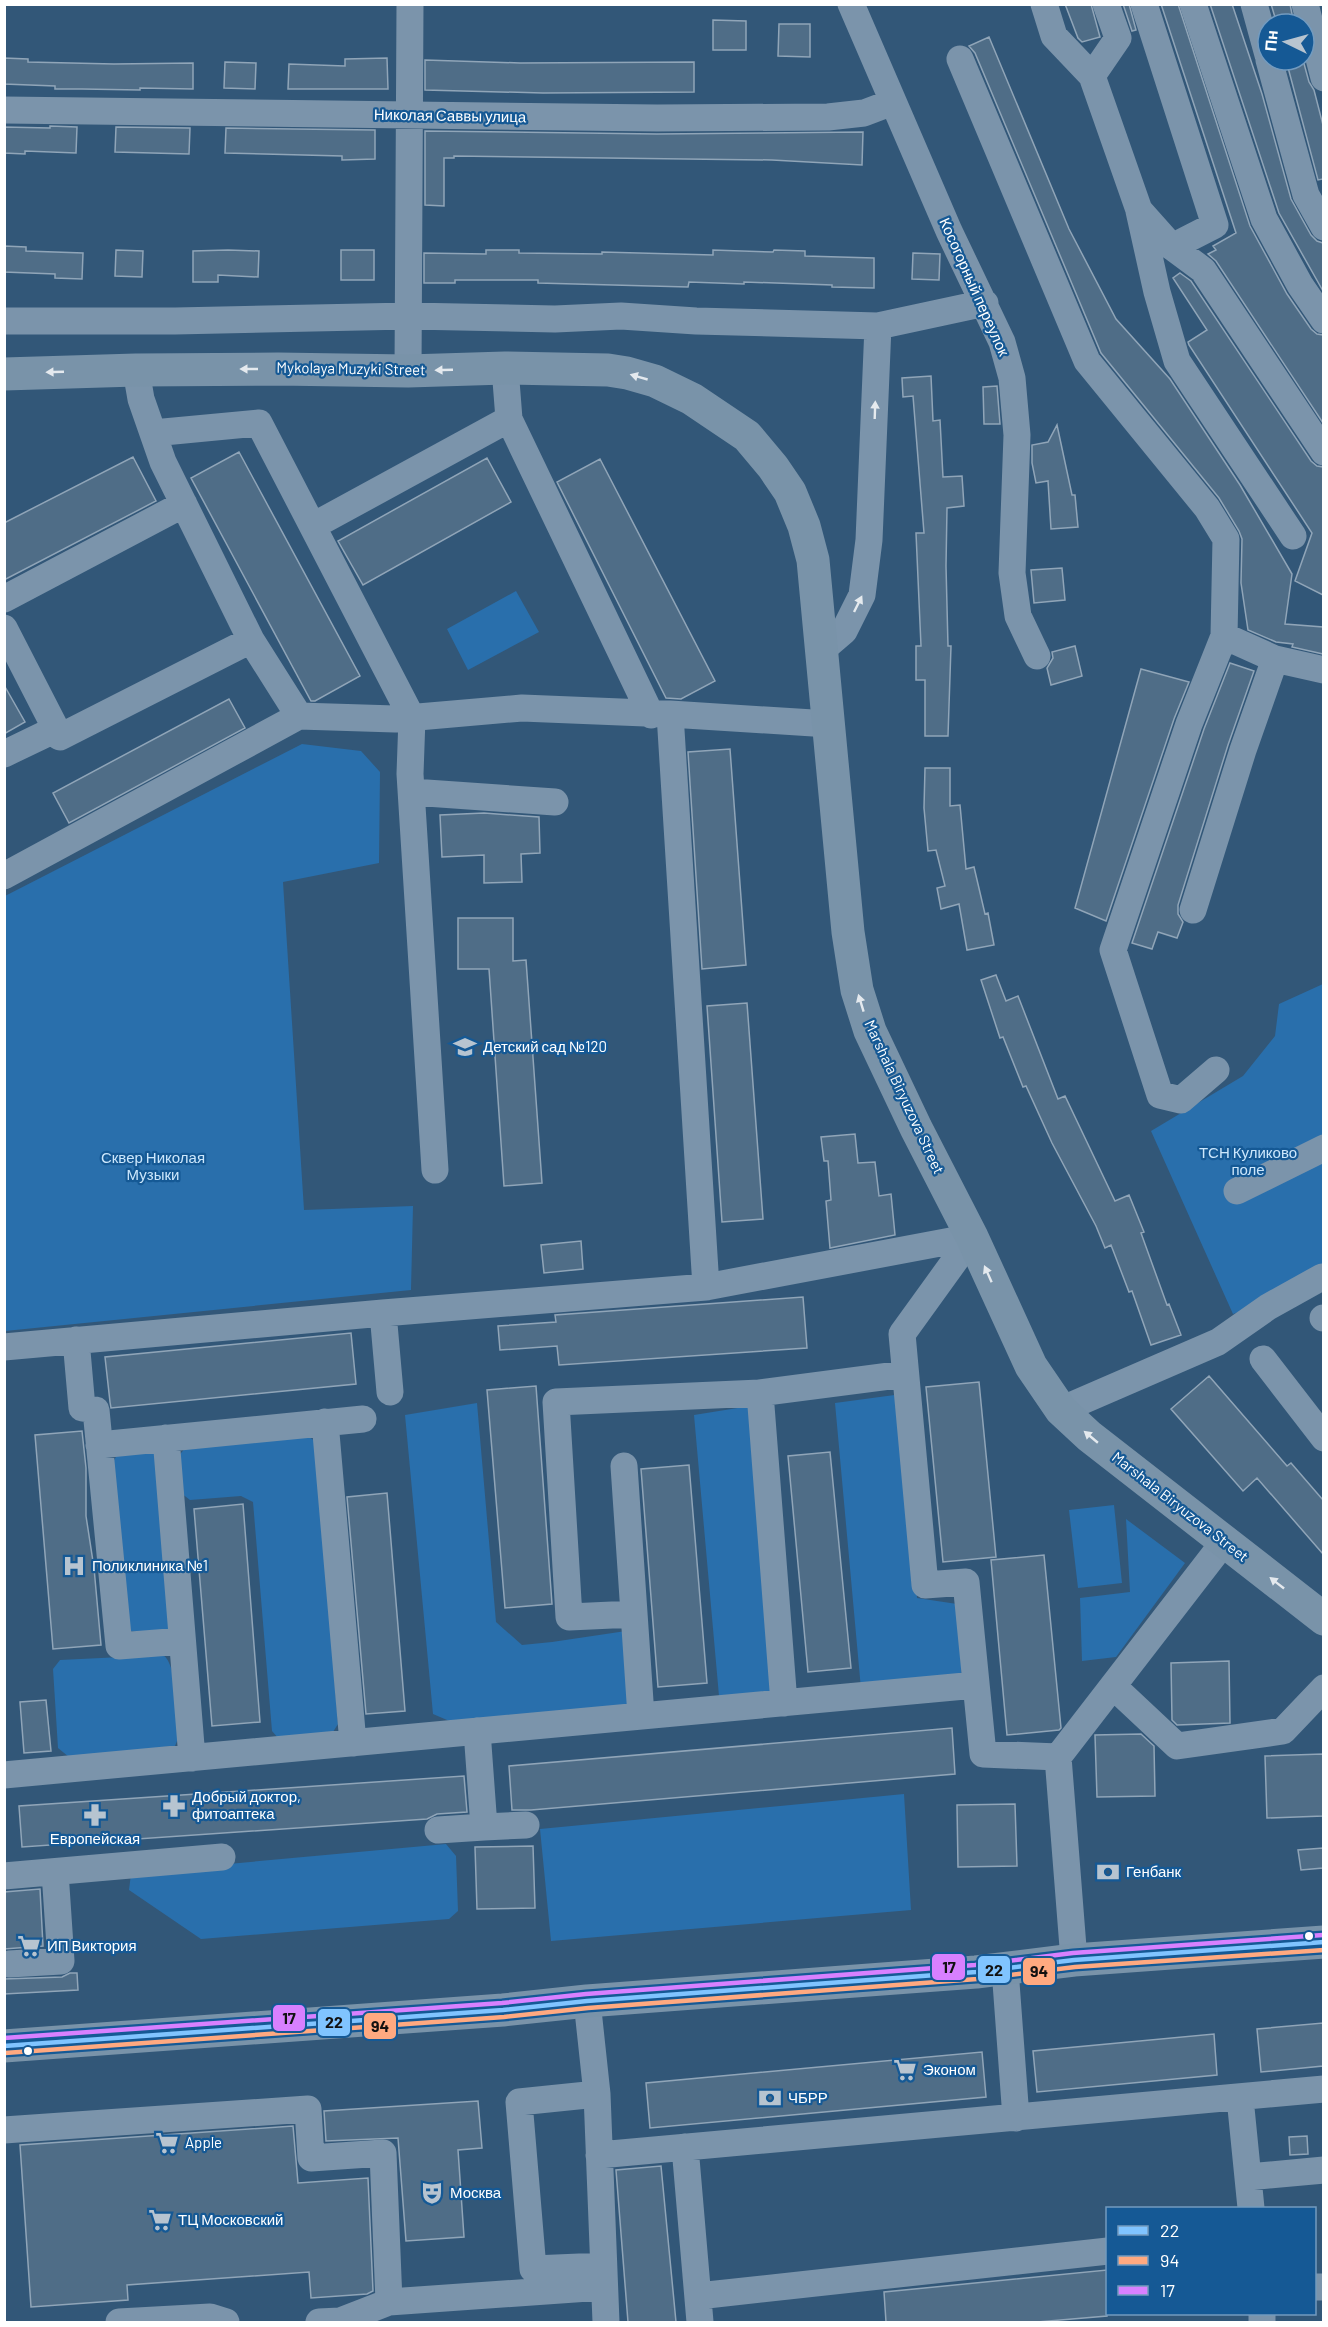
<svg xmlns="http://www.w3.org/2000/svg" width="1328" height="2327" font-family="Barlow,sans-serif">
<rect width="100%" height="100%" fill="#325778"/>
<path fill="#296fac" d="M516,591L539,632L468,670L447,629Z
M302,744L361,751L380,772L379,863L283,882L304,1210L413,1206L411,1290L5,1331V896Z
M1323,984V1282L1233,1314L1151,1131L1243,1076L1275,1036L1279,1004Z
M902,1394L917,1598L957,1604L962,1679L861,1689L835,1403Z
M477,1403L496,1622L522,1645L552,1642L626,1631L633,1710L454,1723L433,1714L405,1415Z
M750,1406L777,1692L719,1696L694,1415Z
M308,1436L316,1442L338,1724L331,1735L279,1739L272,1731L253,1502L241,1496L190,1500L181,1493L177,1458L186,1447Z
M148,1449L156,1454L170,1625L165,1635L129,1631L112,1464L118,1453Z
M1114,1505L1122,1583L1078,1588L1069,1510Z
M1126,1519L1185,1563L1116,1657L1082,1661L1080,1598L1130,1592Z
M163,1655C178,1665 177,1718 179,1736L175,1746L69,1757L58,1748L53,1669L60,1660Z
M904,1794L911,1910L551,1941L540,1829Z
M446,1844L456,1856L458,1911L449,1919L201,1939L129,1890L131,1874L140,1872Z"/>
<path fill="#4f6d87" stroke="#90a5b8" stroke-width="1.5" d="M1065,4H1091L1100,37L1082,42L1078,38Z
M1123,4H1129L1136,30L1132,31Z
M1161,4H1178L1250,226L1287,294L1311,329L1317,334L1323,335V423L1216,261L1208,254L1216,250L1213,246L1236,233Z
M1210,4H1232L1262,94L1291,199L1311,235L1317,241L1323,243V291L1279,213Z
M1271,4H1290L1294,24H1277Z
M713,20L746,21V50H713Z
M779,24H810V57L778,56Z
M989,37L1069,229L1116,319L1170,379L1240,485L1292,574L1285,624L1323,627V654L1292,647L1293,644L1276,642L1248,630L1241,583L1242,539L1239,531L1219,498L1101,353L975,53L969,46Z
M4,58L28,59V62L114,64L193,63V89L140,88V90L82,89H55V86L4,84Z
M387,58L388,89H288L289,64L345,66V59Z
M425,60L520,63L694,62V92L543,93L425,90Z
M1286,60H1303L1309,82L1314,90L1323,125V179L1318,180Z
M225,62L256,63L255,89L224,88Z
M50,126L77,127L76,153L25,151V154L4,153V127L50,128Z
M116,127L190,128L189,154L115,152Z
M226,128L375,130V159L342,160V156L225,153Z
M425,131L657,134L863,132L862,165L772,160L454,156V158H444V206L425,205Z
M4,246L26,247V251L83,253L82,279L55,278V274L4,272Z
M116,250L143,251L142,277L115,276Z
M228,250L259,251L258,277L218,275V282H193V251Z
M341,250H374V280H341Z
M486,250H519V253L602,254V252L713,255V250L773,252L774,250L805,251V256L874,258V288L832,287V285L744,282V284L689,282L688,287L538,283V280H455V283H424V253L486,254Z
M913,253L940,254L939,280L912,279Z
M1180,273L1191,281L1311,461L1317,466L1323,467V595L1295,581L1312,533L1189,345L1188,342L1207,330L1173,278Z
M931,376L933,421L940,420L943,477L962,476L964,506L947,508L946,566L948,646H951L948,736H925V680H916V646H921L916,533H924L913,396L903,397L902,378Z
M997,386L1000,424H984L983,387Z
M1057,425L1072,495H1075L1078,527L1051,529L1048,481L1036,483L1032,463V445L1048,442Z
M239,452L360,676L315,701H311L191,478Z
M133,457L156,501L4,580V523Z
M487,458L511,502L363,585L338,541Z
M600,459L715,681L681,699L666,698L557,482Z
M1062,568L1065,600L1034,603L1031,570Z
M1075,646L1082,676L1051,685L1047,668L1053,658L1052,652Z
M1230,663L1254,671L1228,745L1178,905V914L1183,922L1177,938L1158,932L1152,949L1132,943L1204,729Z
M1141,669L1189,682L1174,719L1106,921L1075,908Z
M4,685L25,722L4,734Z
M229,699L245,728L69,823L53,793Z
M730,749L746,965L702,969L688,752Z
M925,768H950V806L960,805L966,869L974,867L985,914L988,913L994,945L967,950L959,904L941,909L937,888L945,886L936,850L928,851L924,808Z
M484,813L539,817L540,853L521,854L522,882L484,883V855L442,857L440,815Z
M458,918H513V961L526,960L542,1183L504,1186L489,969H458Z
M996,975L1006,1001L1018,996L1058,1099L1065,1096L1115,1201L1129,1195L1144,1232L1141,1233L1167,1305L1169,1304L1181,1335L1151,1345L1132,1291L1129,1292L1111,1245L1105,1248L1096,1226L1052,1143L1026,1086L1023,1087L1003,1037L1000,1038L981,980Z
M747,1003L763,1219L722,1222L707,1006Z
M855,1134L858,1163L875,1162L879,1196L891,1194L895,1235L830,1248L826,1201L831,1200L828,1161H824L821,1137Z
M581,1241L583,1269L544,1273L541,1245Z
M803,1297L807,1348L559,1365L557,1346L500,1350L498,1326L556,1322L555,1315Z
M351,1333L356,1384L111,1408L110,1402L105,1357Z
M1209,1376L1287,1466L1291,1463L1323,1500V1554L1257,1478L1243,1491L1171,1409Z
M979,1382L996,1557L943,1562L926,1387Z
M536,1386L552,1604L505,1608L487,1390Z
M82,1431L86,1468V1516L94,1568L101,1645L53,1649L35,1435Z
M830,1452L851,1668L808,1672L788,1456Z
M689,1465L707,1683L658,1687L641,1469Z
M387,1493L405,1711L366,1714L347,1497Z
M243,1504L260,1722L212,1726L194,1509Z
M1044,1555L1061,1728L1059,1730L1007,1735L991,1560Z
M1229,1661L1230,1723L1177,1725L1172,1720L1171,1663Z
M46,1700L51,1751L24,1753L20,1702Z
M952,1728L955,1774L531,1810H512L509,1766Z
M1141,1734L1154,1746L1155,1796L1097,1797L1095,1735Z
M1323,1754V1816L1267,1818L1265,1756Z
M464,1776L467,1812L437,1814L427,1819L22,1847L19,1806Z
M1015,1804L1017,1866L958,1867L957,1805Z
M533,1846L535,1908L477,1909L475,1847Z
M1323,1848V1868L1301,1870L1298,1850Z
M40,1889L43,1946L4,1949V1892Z
M70,1973H77L78,1990L4,1994V1979L62,1977Z
M1323,2023V2066L1261,2072L1257,2029Z
M1214,2034L1217,2075L1037,2092L1033,2051Z
M982,2052L986,2097L650,2128L646,2083Z
M478,2101L482,2148L458,2150L464,2237L406,2241L398,2138L326,2141L324,2111Z
M293,2126L298,2183L368,2178L373,2291L367,2294L311,2298L309,2272L127,2285L128,2300L31,2307L20,2145Z
M1307,2136L1308,2154L1290,2155L1289,2137Z
M661,2166L676,2322H628L616,2170Z
M1107,2270V2316L1037,2322H886L884,2292Z"/>
<g fill="none" stroke-linecap="round" stroke-linejoin="round">
<path stroke="#7b94ab" stroke-width="27" d="M851,4L949,231L1002,342L1012,378L1017,435L1012,573L1018,616L1037,656
M1044,4L1054,36L1092,76
M1106,4L1118,38L1092,76L1139,210L1172,247L1203,270L1324,452
M1144,4L1215,225L1172,247
M1193,4L1264,219L1300,285L1324,320
M1254,4L1268,55
M1305,4L1324,78
M960,59L1087,361L1207,508L1226,539L1224,636L1189,724L1113,950L1160,1095L1181,1100L1216,1070
M1269,60L1306,195L1324,227
M4,110L657,118L828,117L864,113L893,102
M1139,211L1157,292L1177,361L1293,536
M4,321H175L409,316L555,319L621,316L696,321L878,326L985,303
M505,368L509,419L651,715
M408,371L410,4
M153,433L259,423L412,718L410,774L435,1170
M313,526L509,419
M4,599L184,504
M4,628L60,737L251,640L163,462L141,399L136,370
M1224,636L1275,659L1324,670
M251,640L299,716L395,719L522,708L670,714L829,724
M823,649L844,631L862,595L869,540L878,326
M670,714L706,1287
M4,754L56,729
M412,792L555,802
M4,876L299,716
M1193,910L1243,750L1275,659
M1237,1191L1324,1148
M972,1237L902,1334L925,1585L966,1582L983,1754L1058,1757
M383,1313L390,1392
M1323,1318H1324
M76,1340L82,1408L96,1410L119,1646L182,1641
M4,1347L383,1313L706,1287L972,1237
M1263,1359L1324,1438
M760,1393L905,1374
M1061,1410L1218,1342L1268,1307L1322,1277
M325,1422L353,1743
M166,1438L192,1758
M99,1445L363,1419
M624,1466L641,1716
M634,1614L569,1617L556,1402L760,1393L784,1703
M1113,1686L1177,1746L1283,1731L1324,1688
M477,1731L484,1827L526,1825
M4,1775L976,1685
M438,1830L484,1827
M4,1876L222,1857
M1074,1960L1058,1757L1224,1542
M9,1964L61,1961L55,1872
M1005,1969L1016,2118
M587,2001L597,2094L606,2322
M597,2094L519,2102L533,2269L603,2266
M1240,2098L1251,2208
M4,2130L308,2109L311,2158L383,2153L389,2302
M685,2147L700,2322
M599,2155L1324,2089
M1248,2177L1324,2170
M1314,2287H1324
M698,2296L1108,2251
M1262,2314V2322
M119,2322L210,2317L226,2322
M319,2322L340,2321L389,2302L603,2287"/>
<path stroke="#7993a9" stroke-width="33" d="M4,374L136,370L278,369L408,371L505,368L608,370L627,373L655,381L692,399L747,436L773,467L790,492L804,526L813,560L848,932L857,990L870,1031L916,1128L972,1237L1031,1366L1061,1410L1089,1436L1324,1619
M4,2046L503,2010L587,2001L976,1972L1074,1960L1324,1942"/>
<g stroke="#155995" stroke-width="9">
<path id="bus-1" d="M4,2046L503,2010L587,2001L976,1972L1074,1960L1324,1942"/>
</g>
<g stroke="#155995" stroke-width="9">
<path id="bus-2" d="M5,2053L504,2017L588,2008L977,1979L1075,1967L1324,1950"/>
</g>
<g stroke="#155995" stroke-width="9">
<path id="bus-3" d="M4,2038L502,2003L586,1994L975,1965L1073,1953L1323,1935"/>
</g>
<use href="#bus-1" stroke="#80c4ff" stroke-width="4.5"/>
<use href="#bus-2" stroke="#ffa980" stroke-width="4.5"/>
<use href="#bus-3" stroke="#d880ff" stroke-width="4.5"/>
</g>
<defs><path id="oneway-solid" d="M-6-.8H1V-3.2L6.5 0L1 3.2V.8H-6Z" transform="scale(1.5)"/></defs>
<g fill="#e4e9ee">
<use href="#oneway-solid" transform="translate(249 369) rotate(180)"/>
<use href="#oneway-solid" transform="translate(444 370) rotate(178)"/>
<use href="#oneway-solid" transform="translate(55 372) rotate(178)"/>
<use href="#oneway-solid" transform="translate(639 377) rotate(-164)"/>
<use href="#oneway-solid" transform="translate(861 1003) rotate(-107)"/>
<use href="#oneway-solid" transform="translate(988 1274) rotate(-114)"/>
<use href="#oneway-solid" transform="translate(1091 1437) rotate(-140)"/>
<use href="#oneway-solid" transform="translate(1277 1583) rotate(-142)"/>
</g>
<g fill="#e5eaee">
<use href="#oneway-solid" transform="translate(875 410) rotate(-88)"/>
<use href="#oneway-solid" transform="translate(858 604) rotate(-64)"/>
</g>
<defs>
<g id="school-bare" transform="scale(1.8)"><path d="M0-5L7-2L0 1L-7-2ZM-4 1L0 2.5L4 1V4Q0 6-4 4Z" fill="#b7c4d0" stroke="#155995" stroke-width="2.5" paint-order="stroke"/></g>
<g id="hospital-bare" transform="scale(1.8)"><path d="M-5-5h3v3.5h4V-5h3V5h-3V1.5h-4V5h-3Z" fill="#b7c4d0" stroke="#155995" stroke-width="2.5" paint-order="stroke"/></g>
<g id="pharmacy-bare" transform="scale(1.8)"><path d="M-2-6h4v4h4v4h-4v4h-4v-4h-4v-4h4Z" fill="#b7c4d0" stroke="#155995" stroke-width="2.5" paint-order="stroke"/></g>
<g id="bank-bare" transform="scale(1.8)"><path d="M-6-4H6V4H-6ZM0-2.3a2.3 2.3 0 1 0 0 4.6a2.3 2.3 0 1 0 0-4.6Z" fill="#b7c4d0" stroke="#155995" stroke-width="2.5" paint-order="stroke"/></g>
<g id="supermarket-bare" transform="scale(1.8)"><path d="M-6-5.5h2.5l.6 2H6L4.5 2H-2.5L-4.4-4H-6ZM-1.5 3.2a1.3 1.3 0 1 0 .1 0ZM3 3.2a1.3 1.3 0 1 0 .1 0Z" fill="#b7c4d0" stroke="#155995" stroke-width="2.5" paint-order="stroke"/></g>
<g id="theatre-bare" transform="scale(1.8)"><path d="M-5-5.5Q0-4 5-5.5V0Q5 5 0 6Q-5 5-5 0ZM-3.3-2.5H-1v1.5H-3.3ZM1-2.5H3.3v1.5H1ZM-2.8 1Q0 5.5 2.8 1Z" fill="#b7c4d0" stroke="#155995" stroke-width="2.5" paint-order="stroke"/></g>
</defs>
<g fill-rule="evenodd">
<use href="#school-bare" x="465" y="1047"/>
<use href="#hospital-bare" x="74" y="1566"/>
<use href="#pharmacy-bare" x="174" y="1806"/>
<use href="#pharmacy-bare" x="95" y="1815"/>
<use href="#bank-bare" x="1108" y="1872"/>
<use href="#supermarket-bare" x="29" y="1946"/>
<use href="#supermarket-bare" x="905" y="2070"/>
<use href="#bank-bare" x="770" y="2098"/>
<use href="#supermarket-bare" x="167" y="2143"/>
<use href="#theatre-bare" x="432" y="2193"/>
<use href="#supermarket-bare" x="160" y="2220"/>
</g>
<g fill="#fff" stroke="#155995" stroke-width="2">
<circle cx="1309" cy="1936" r="5"/>
<circle cx="28" cy="2051" r="5"/>
</g>
<g text-anchor="middle" stroke-width="4.5" stroke-linejoin="round" paint-order="stroke">
<g font-size="15" fill="#fff" stroke="#155995">
<text transform="translate(450 116) rotate(1)" y="5">Николая Саввы улица</text>
<text transform="translate(974 287) rotate(66)" y="5">Косогорный переулок</text>
<text transform="translate(351 369) rotate(1)" y="5">Mykolaya Muzyki Street</text>
<text transform="translate(904 1097) rotate(65)" y="5">Marshala Biryuzova Street</text>
<text transform="translate(1180 1507) rotate(38)" y="5">Marshala Biryuzova Street</text>
</g>
<g font-size="15" fill="#fff" stroke="#155995" text-anchor="start">
<text x="483" y="1052">Детский сад №120</text>
<text x="92" y="1571">Поликлиника №1</text>
<text x="192" y="1802">Добрый доктор,<tspan x="192" dy="17">фитоаптека</tspan></text>
<text x="95" y="1844" text-anchor="middle">Европейская</text>
<text x="1126" y="1877">Генбанк</text>
<text x="47" y="1951">ИП Виктория</text>
<text x="923" y="2075">Эконом</text>
<text x="788" y="2103">ЧБРР</text>
<text x="185" y="2148">Apple</text>
<text x="450" y="2198">Москва</text>
<text x="178" y="2225">ТЦ Московский</text>
</g>
<g font-size="15" fill="#cce7fc" stroke="#155995">
<text x="1248" y="1158">ТСН Куликово<tspan x="1248" dy="17">поле</tspan></text>
<text x="153" y="1163">Сквер Николая<tspan x="153" dy="17">Музыки</tspan></text>
</g>
</g>
<g stroke="#155995" stroke-width="2">
<rect x="931" y="1953" width="35" height="28" rx="6" fill="#d880ff"/>
<rect x="977" y="1955" width="34" height="29" rx="6" fill="#80c4ff"/>
<rect x="1022" y="1957" width="34" height="29" rx="6" fill="#ffa980"/>
<rect x="272" y="2004" width="34" height="28" rx="6" fill="#d880ff"/>
<rect x="317" y="2008" width="34" height="29" rx="6" fill="#80c4ff"/>
<rect x="363" y="2012" width="34" height="28" rx="6" fill="#ffa980"/>
</g>
<g font-size="16" text-anchor="middle" font-weight="bold" fill="#111">
<text x="949" y="1973">17</text>
<text x="994" y="1976">22</text>
<text x="1039" y="1977">94</text>
<text x="289" y="2024">17</text>
<text x="334" y="2028">22</text>
<text x="380" y="2032">94</text>
</g>
<rect width="1328" height="2327" fill="none" stroke="#ffffff" stroke-width="12"/>
<rect x="1106" y="2207" width="210" height="108" fill="#155995" stroke="#739bbf" stroke-width="1.5"/>
<rect x="1118" y="2226" width="30" height="9" fill="#80c4ff" stroke="#739bbf" stroke-width="1.5"/>
<text x="1160" y="2237" font-size="18" fill="#ffffff">22</text>
<rect x="1118" y="2256" width="30" height="9" fill="#ffa980" stroke="#739bbf" stroke-width="1.5"/>
<text x="1160" y="2267" font-size="18" fill="#ffffff">94</text>
<rect x="1118" y="2286" width="30" height="9" fill="#d880ff" stroke="#739bbf" stroke-width="1.5"/>
<text x="1160" y="2297" font-size="18" fill="#ffffff">17</text>
<g transform="translate(1286 42) rotate(275)"><circle r="28" fill="#155995" stroke="#739bbf" stroke-width="1.5"/>
<path d="M0-4.5L10 22L0 15L-10 22Z" fill="#b7c4d0"/>
<text y="-9" font-size="16" font-weight="bold" text-anchor="middle" fill="#ffffff">Пн</text>
</g>
</svg>
